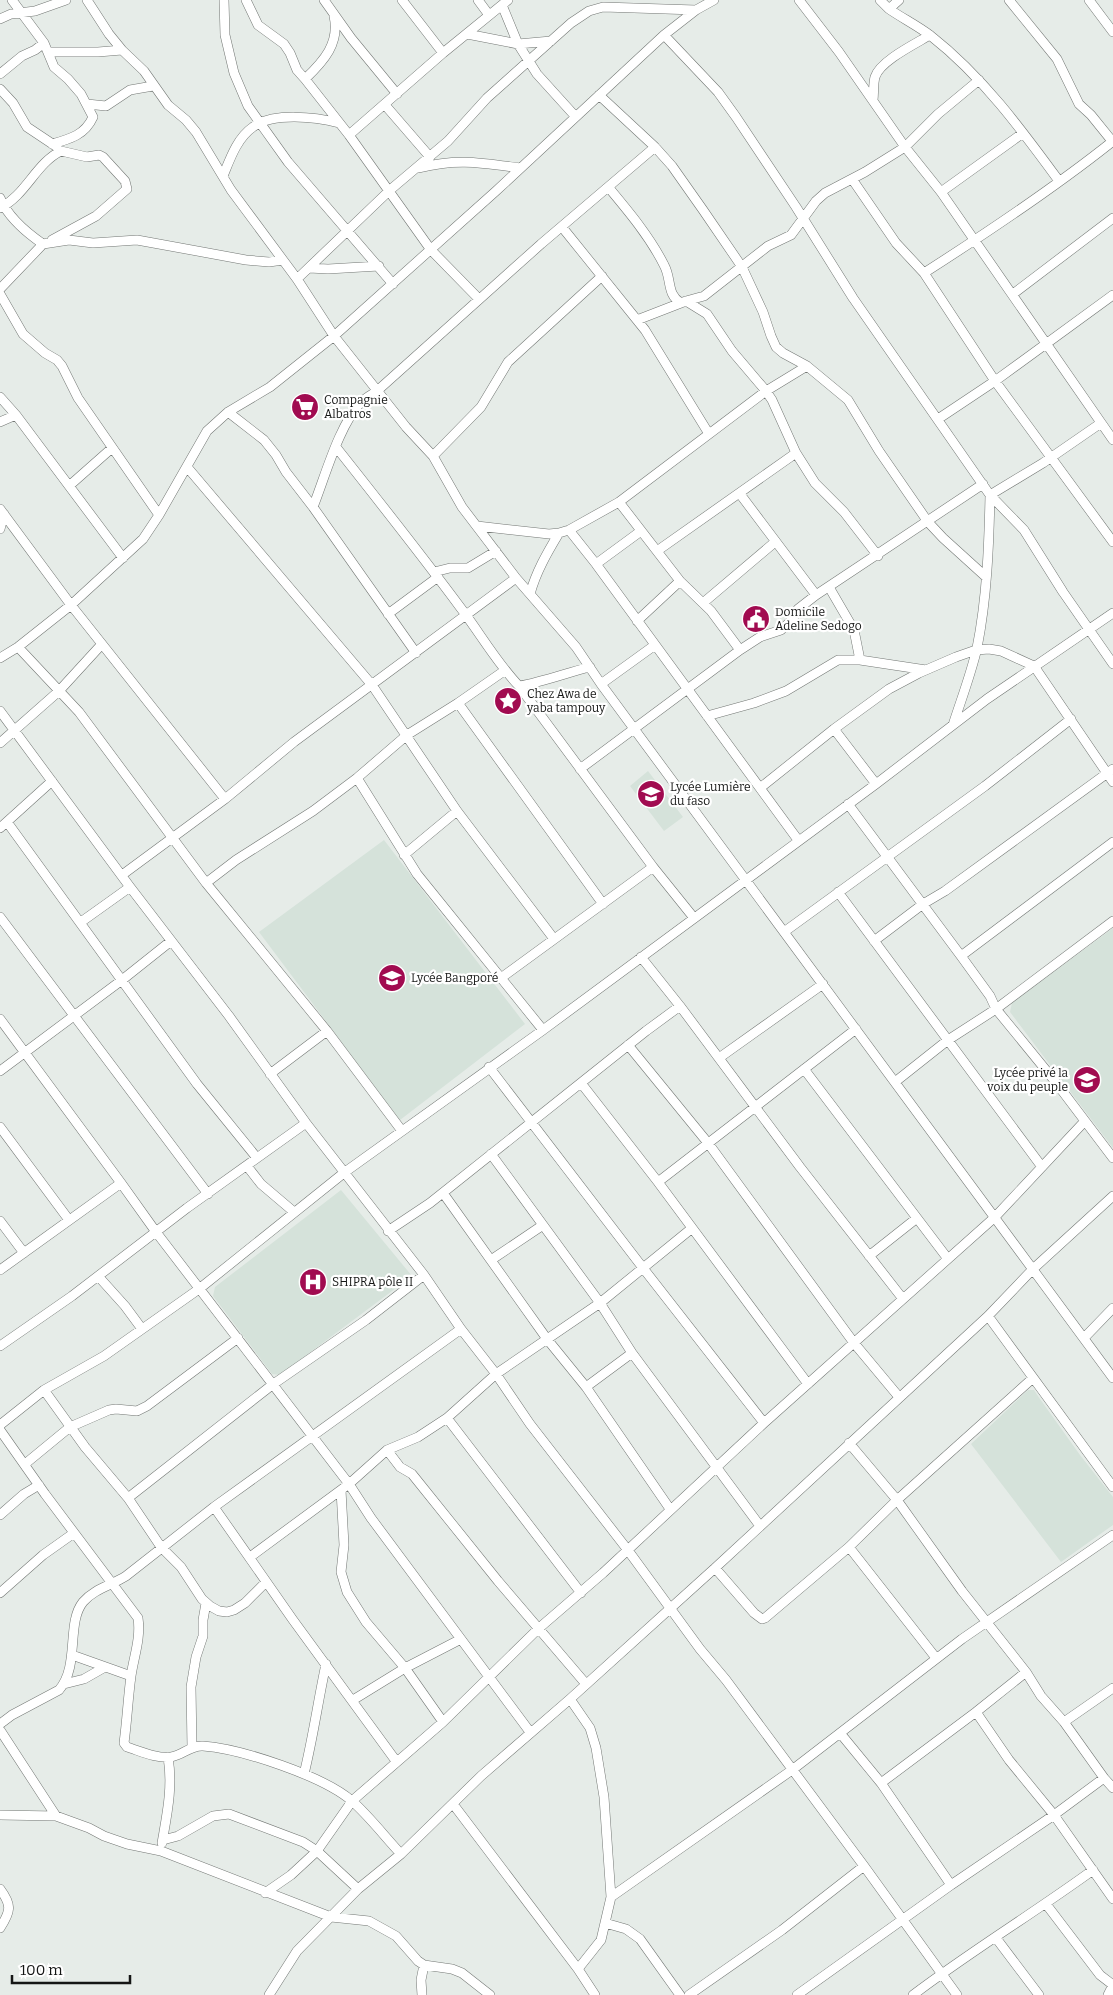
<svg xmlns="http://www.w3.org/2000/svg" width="1113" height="1995" font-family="Bitter,serif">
<rect width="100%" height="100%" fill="#e6ece8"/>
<path fill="#d5e2da" d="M648,771L683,817L664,831L630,786Z
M384,840L525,1024L400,1120L259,932Z
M1113,928V1148L1010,1012L1012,1003Z
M341,1190L412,1276L280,1375L272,1374L213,1296L215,1287Z
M1028,1390H1034L1040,1399L1080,1455L1113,1497V1525L1061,1562L971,1444Z"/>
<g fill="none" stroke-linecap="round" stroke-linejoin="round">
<g stroke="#737774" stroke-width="10">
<path id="minor" d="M12,0L44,43L54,67L68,79L81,94L93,117C85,135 70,139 52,144
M87,0L109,34L122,50L144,71L168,105L186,120L196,132L231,190L297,279L334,336L406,427L433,456L462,507L516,578L576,647L601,684L1113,1378
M224,0L225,35L234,73L248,106L288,162L393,284
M246,0L258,25L284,44L290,53L297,70L305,79L349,135L431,250L479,299
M324,0L351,38L397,94
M402,0L443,53
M478,0L489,15
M799,0L839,52L905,147L941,192L1113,440
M880,0L889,9
M899,0L889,9C902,18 918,26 931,36C982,76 1021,129 1059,181
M1009,0L1057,59L1079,104L1091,115L1112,141
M1089,0L1113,32
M502,5L518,44L537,74L575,116
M0,19L11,14L35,11L66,0
M467,34L518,44L551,41
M664,35L718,92L736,117L796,207L853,298L990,495L1024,530L1063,592L1113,664
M49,52H98L122,50
M0,74L22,56L35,50L44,43
M305,79C324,61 340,43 334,16
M0,89L13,103L27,127L57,147
M599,95L655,147L672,166L703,210L742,267L763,312L771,336L776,347L783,353L807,366L848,400L879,451L928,522L943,538L986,577
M873,100C874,93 873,84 875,77C880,61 915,44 930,35
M87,104L106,106L130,90L153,86
M385,105L430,157
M349,135L443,53L508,0
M419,168C457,158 482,163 520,168
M223,176C230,159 237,138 253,127C273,112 316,117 339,123
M852,179L896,243L924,273L995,381L1113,542
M609,188C629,212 650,237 664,265C672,279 666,294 681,303
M941,192L1023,133
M0,198C8,217 27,233 43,244
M0,208C26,195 36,163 61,151L87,157L99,155L103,157L125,181L127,189L96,216L52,240
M562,227L645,330L709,434
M309,268L328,269L379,266
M924,273C988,232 1053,189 1113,141
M297,279L390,190L448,141L487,98L571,23L589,11L603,7L696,10
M0,289L43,244L69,240L93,243L137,240L246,260L269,262L283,260
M0,294L23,334L45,353L57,360L62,366L78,398L159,515
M1013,294L1113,218
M686,301L707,314L732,351L766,391L772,400L796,453L815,483L844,512L878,556
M637,320L686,301L704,296L768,246L791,235L816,201L825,193L865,172L905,147L938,114L979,80
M0,397L16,415L123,558
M228,412L264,440L276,455L286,472L313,507L416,653
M938,419L995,381L1113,295
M0,422L16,415
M336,447C378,500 420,553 460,607C480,633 496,662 519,686L653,867L694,918
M433,456L481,407L508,362L602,276
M187,467L372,685L457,811L554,939
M69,486L112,448
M740,494L816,595
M619,502L680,581L711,611L740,650
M313,507C325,477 339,425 361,402C366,398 372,394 377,391L541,244L655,147
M0,509L71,605L225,799
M477,526L549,534L559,533L569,530L619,502L766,391L807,366
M0,529L4,514
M569,530L596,564L798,840
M657,551L796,453
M596,564L641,531
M434,572L450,568H468L496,551
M829,587L854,630L860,660
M530,594C536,572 547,553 559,533
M703,603L775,542
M388,614L438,577
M637,621L680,581
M18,647L79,712L206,883L327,1031L402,1131
M0,658L18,647L71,605L143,539L159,515L207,431L228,412L270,387L334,336L496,191L664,35L696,10L714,0
M601,684L655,645
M519,686C543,682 566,673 590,667
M458,703L603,904
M0,711L130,887L229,1016L306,1123L424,1275L461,1329L496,1374L530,1424L627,1549L700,1649L726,1680L864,1866L957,1995
M707,716L754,703L786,691L838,660H860L926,670
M953,725C961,700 971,674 977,648C987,598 989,545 990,495L1043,463L1101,423
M834,729L876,784
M0,743L59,691L102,644
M580,769L740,650L760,637L781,630L792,620L798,609L816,595L983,484
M357,778L417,874L543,1030
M760,788L834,729L889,689L919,673L956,657L976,650L989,649L1001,651L1034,666L1113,782
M848,804L961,956L990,996L996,1009L1054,1080L1113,1158
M7,822L197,1084L257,1158
M0,828L52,781
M404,855L457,811
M122,875L225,799L294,742L516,578
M206,883L236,860L313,811L357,778L407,735L458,703L504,671
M838,892L1042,1167
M0,917L208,1194
M81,922L130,887
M784,932L985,786L1071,719
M874,941L923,904L945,891L1113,769
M961,956L1113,842
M641,957L680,1006L800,1167L903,1299
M501,978L653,867
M0,1019L121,1183L156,1232L349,1484L371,1518L530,1732
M628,1045L708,1143L854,1343L899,1397
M719,1058L823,984
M489,1067L643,1268L764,1423
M804,1069L948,1259
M0,1071L122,980L171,941
M270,1074L327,1031
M895,1082L948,1040L996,1009L1113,921
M581,1083L658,1182L808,1384
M0,1127L69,1220
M491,1154L600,1303L632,1353L760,1526
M247,1166L261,1184L294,1212
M658,1182L856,1029
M443,1193L547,1339L586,1387
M0,1221L24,1253
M388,1231L430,1203L646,1031L680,1006
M869,1256L917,1218
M491,1260L543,1225
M0,1270L121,1183
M98,1276L125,1306L142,1329
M988,1316L1113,1487
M1084,1338L1113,1308
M0,1346L72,1296L187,1208L306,1123
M632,1353L586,1387L670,1509
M44,1390L85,1447L128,1498L161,1547L181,1567L202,1599L210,1606L219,1611L227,1612L234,1610L245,1603L266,1582
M447,1418L581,1593
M0,1425L44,1390L104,1356L199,1289L345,1172L543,1030L876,784L987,699L1113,613
M0,1430L45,1494L138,1618C141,1638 134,1656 131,1676C128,1698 127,1721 124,1743L127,1747C140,1751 157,1759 171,1757C183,1755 191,1745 203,1746C242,1749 323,1776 352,1801C370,1817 385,1837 401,1854
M849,1443L897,1500L962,1591L1026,1672L1041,1696L1064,1722L1104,1778
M387,1450L400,1467L412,1474L498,1581L586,1684
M25,1464L70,1427L109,1410L116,1409L137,1411L147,1406L238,1338
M341,1490L344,1545L341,1572L347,1592L366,1622L405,1668L443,1722
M128,1498L272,1385L366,1320L424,1275
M214,1507L293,1620L396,1761
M0,1515L24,1494L39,1485
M849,1547L936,1658
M250,1557L349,1484L387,1450L418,1437L447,1418L496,1374L600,1303L691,1229
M715,1568L754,1613L762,1619L765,1618L849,1547L897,1500L1033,1378
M0,1593L43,1555L74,1533
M72,1655L131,1676
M64,1684L84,1679L105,1667
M570,1699L590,1728L596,1748L604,1797L611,1897L601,1940L578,1969L595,1995
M353,1700L405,1668L461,1639
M976,1712L1009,1760L1054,1815L1113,1899
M1064,1722L1113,1688
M0,1724L12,1715L59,1690C80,1666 66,1623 83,1602C94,1589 112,1585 126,1576L214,1507L461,1329
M0,1730L56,1816
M840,1733L881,1783L951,1885
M192,1748L191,1687L196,1657L203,1636V1620L206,1603
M304,1774C313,1738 318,1701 326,1664
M881,1783L976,1712L1026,1672
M453,1804L578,1969
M0,1815L56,1816L89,1828L104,1836L127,1844L161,1851L331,1917L369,1921L396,1936L418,1961L424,1965L452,1969L462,1973L490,1995
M163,1840L178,1836L213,1816L229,1814L303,1842L317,1851L358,1889
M162,1843C167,1814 173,1787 168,1757
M0,1889C12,1905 11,1911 0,1928
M265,1893L291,1875L317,1851L352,1801L443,1722L538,1629L603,1573L764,1423L995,1217L1084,1122
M611,1897L792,1770L962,1639L1113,1535
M1046,1904L1100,1975L1113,1985
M605,1923L626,1929L640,1939L680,1995
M996,1938L1039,1995
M269,1995L297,1951L358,1889L401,1854L481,1776L570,1699L715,1568L988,1316L1033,1269L1113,1196
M422,1995L421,1980L424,1965
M689,1995L782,1930L864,1866
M797,1995L951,1885L1054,1815L1104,1778L1113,1788
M913,1995C971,1951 1034,1913 1093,1870
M1108,1995L1113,1985"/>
</g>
<use href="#minor" stroke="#fff" stroke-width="9"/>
</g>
<defs>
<g id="supermarket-disc" transform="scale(1.4375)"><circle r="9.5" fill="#a10b50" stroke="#fff"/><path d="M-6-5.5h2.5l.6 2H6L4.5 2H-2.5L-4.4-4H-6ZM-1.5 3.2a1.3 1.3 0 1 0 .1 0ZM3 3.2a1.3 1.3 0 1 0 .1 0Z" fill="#fff"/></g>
<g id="civic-disc" transform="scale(1.4375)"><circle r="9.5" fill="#a10b50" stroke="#fff"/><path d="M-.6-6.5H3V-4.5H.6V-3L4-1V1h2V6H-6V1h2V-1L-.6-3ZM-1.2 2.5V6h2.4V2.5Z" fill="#fff"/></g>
<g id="sight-disc" transform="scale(1.4375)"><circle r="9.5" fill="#a10b50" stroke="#fff"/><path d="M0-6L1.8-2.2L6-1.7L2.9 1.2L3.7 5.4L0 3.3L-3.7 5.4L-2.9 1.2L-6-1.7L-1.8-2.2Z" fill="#fff"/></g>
<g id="school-disc" transform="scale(1.4375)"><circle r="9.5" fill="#a10b50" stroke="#fff"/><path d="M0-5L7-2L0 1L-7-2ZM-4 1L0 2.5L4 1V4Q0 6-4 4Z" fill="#fff"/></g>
<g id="hospital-disc" transform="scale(1.4375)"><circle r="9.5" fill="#a10b50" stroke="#fff"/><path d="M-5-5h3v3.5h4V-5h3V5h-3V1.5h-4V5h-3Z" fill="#fff"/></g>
</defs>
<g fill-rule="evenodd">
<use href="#supermarket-disc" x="305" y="407"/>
<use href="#civic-disc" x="756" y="619"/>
<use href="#sight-disc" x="508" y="701"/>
<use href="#school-disc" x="651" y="794"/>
<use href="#school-disc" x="392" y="978"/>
<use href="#school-disc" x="1087" y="1080"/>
<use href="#hospital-disc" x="313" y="1282"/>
</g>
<g text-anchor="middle" stroke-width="4.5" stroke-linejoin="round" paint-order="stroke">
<g font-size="12" fill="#151615" stroke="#fff" text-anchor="start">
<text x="324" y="404">Compagnie<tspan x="324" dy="14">Albatros</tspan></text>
<text x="775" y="616">Domicile<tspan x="775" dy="14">Adeline Sedogo</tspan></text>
<text x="527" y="698">Chez Awa de<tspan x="527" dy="14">yaba tampouy</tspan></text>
<text x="670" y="791">Lycée Lumière<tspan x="670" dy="14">du faso</tspan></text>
<text x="411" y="982">Lycée Bangporé</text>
<text x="1068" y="1077" text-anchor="end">Lycée privé la<tspan x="1068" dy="14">voix du peuple</tspan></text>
<text x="332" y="1286">SHIPRA pôle II</text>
</g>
</g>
<path d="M12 1975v8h118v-8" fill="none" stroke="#151615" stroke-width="2.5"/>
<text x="20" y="1975" font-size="15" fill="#151615" stroke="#ffffff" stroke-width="4" paint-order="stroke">100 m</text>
</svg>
